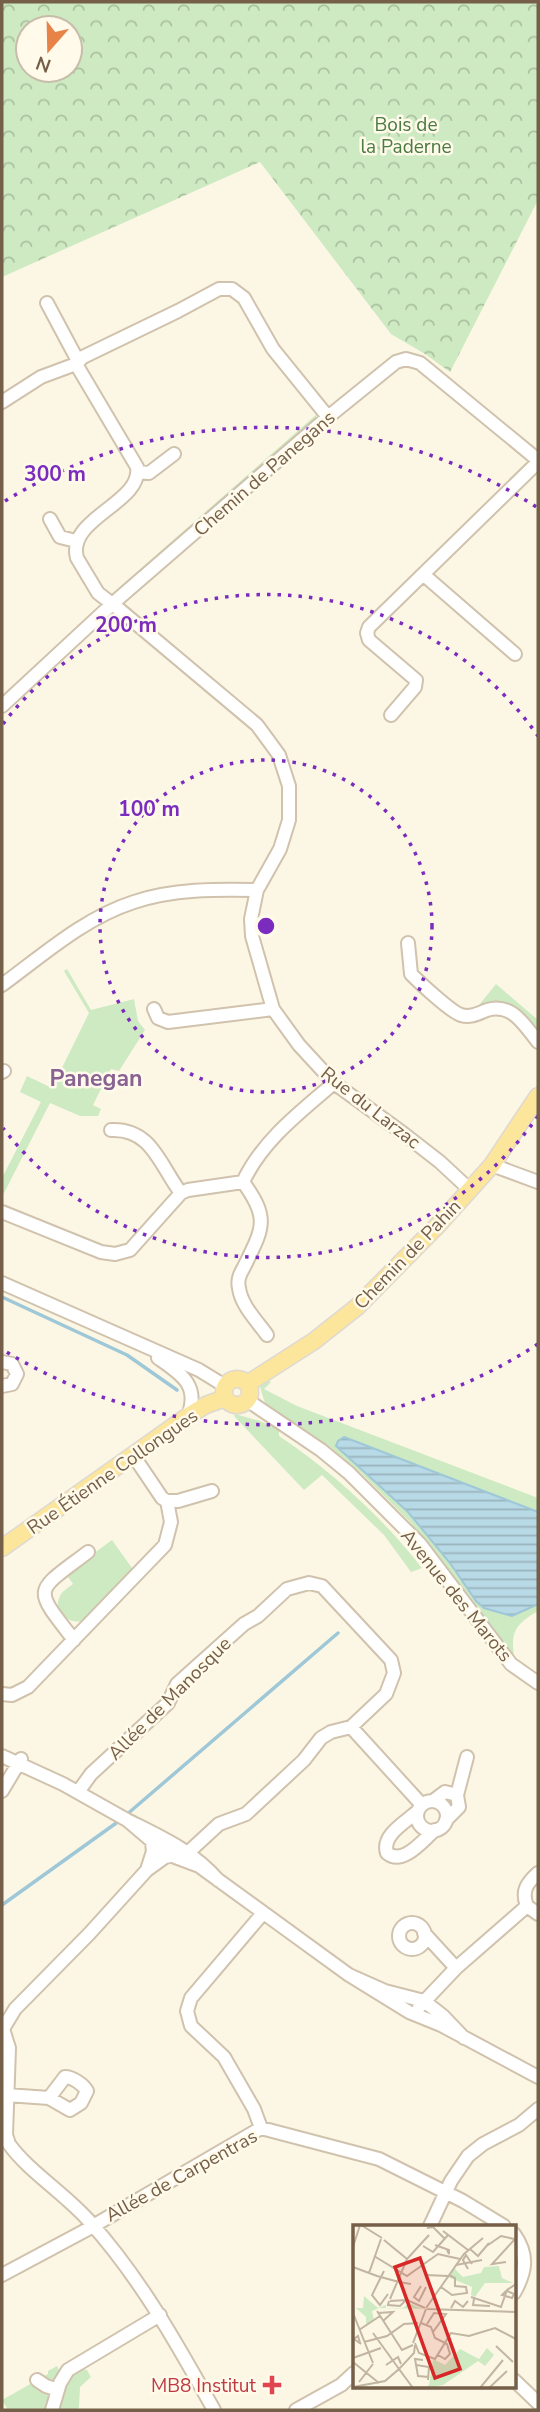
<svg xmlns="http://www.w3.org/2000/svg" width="540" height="2412" font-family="'Nunito Sans',sans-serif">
<defs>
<pattern id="forest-crowns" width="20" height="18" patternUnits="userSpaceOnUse" patternTransform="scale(1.75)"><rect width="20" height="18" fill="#cdeac2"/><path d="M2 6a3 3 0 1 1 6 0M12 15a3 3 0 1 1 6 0" fill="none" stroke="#abc1a0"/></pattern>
<pattern id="water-rules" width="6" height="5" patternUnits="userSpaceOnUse" patternTransform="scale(1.75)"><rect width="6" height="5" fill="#b8d9e6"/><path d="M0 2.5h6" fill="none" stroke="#9ab3bc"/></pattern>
</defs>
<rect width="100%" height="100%" fill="#fcf7e4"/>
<path fill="#cdeac2" d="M317,414L315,421L138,576L114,592Z
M67,969L91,1010L134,999L138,1021L145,1030L119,1071L111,1069L93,1105L101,1109L98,1116H80L50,1103L2,1197V1178L41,1102L20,1092L27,1076L52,1088L89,1013L64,971Z
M496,984L538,1020V1034C513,1004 514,1000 475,1010Z
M266,1379L271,1382L264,1389L297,1406L538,1498V1611C518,1623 510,1630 514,1655L501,1641L410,1522L360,1472L330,1447L265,1403L260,1387Z
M235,1414L260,1421L279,1430V1436C334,1473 381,1516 422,1568L411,1572L384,1535L322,1475L304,1490L234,1416Z
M112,1540L134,1571L87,1620C72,1626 51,1614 60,1596C62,1591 68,1588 73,1584L66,1574Z
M57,2366L59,2370L46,2410H8L2,2400L48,2374V2371Z
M80,2368L87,2370L91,2377L80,2387L79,2407L77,2410H59L67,2378Z"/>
<path fill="url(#forest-crowns)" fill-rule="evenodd" d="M2,2H538V200L450,372L425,354L391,334L260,162L2,277ZM28,28H70V70H28Z"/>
<path fill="url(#water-rules)" stroke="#9ec7d8" stroke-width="2" d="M344,1437L538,1512V1604L512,1616L484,1608L476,1601L450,1563L408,1512L336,1446L338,1441Z"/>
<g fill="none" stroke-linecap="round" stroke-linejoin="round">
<path stroke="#9ec7d8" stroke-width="3.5" d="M2,1297L127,1355L177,1390
M125,1816L338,1633
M2,1905L119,1821"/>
<g stroke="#d0c2ad" stroke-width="16">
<path id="minor" d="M47,303L78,361
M2,402L41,377L76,364
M328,417L273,349L244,298L232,289H219L178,311L83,357L76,364L137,467C143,503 66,518 77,558L98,593L120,610L257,725L279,755L289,786V820L280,849L257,890L251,919L252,936L273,1009L299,1045L334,1083L404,1134L440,1162L469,1189
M138,472L149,473L174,454
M50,519L60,537L76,541
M424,575L515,654
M2,706L111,605L328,417L396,362L406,359L420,363L538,460
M391,715L415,687L416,680L369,640L367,633L369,627L538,462
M408,943L411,974C419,982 451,1012 461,1015C471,1018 479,1013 487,1010C512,1002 525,1026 538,1042
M2,985C43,955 84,918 134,902C172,889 217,889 257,890
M154,1009L158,1018L168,1022L273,1009
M2,1072L4,1071
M111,1130C152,1128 160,1166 181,1193
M492,1165L538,1182
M243,1182C270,1219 263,1228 244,1267C240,1274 237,1280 239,1288C241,1305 257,1321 267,1335
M243,1182C262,1141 300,1112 334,1083
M2,1212L101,1252L115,1254L130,1250L181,1193L188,1190L243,1182
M2,1283L199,1370L225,1386
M158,1358C181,1374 200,1385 188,1416
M2,1362L12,1364L17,1374L12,1384L2,1386
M247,1400L321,1450L349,1473L420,1544L511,1664L538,1683
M167,1501H178L212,1491
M74,1640C32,1586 34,1593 88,1552
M2,1694L12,1695L28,1687L165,1545L171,1522L167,1501L162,1498L133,1455
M351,1727L422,1805
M2,1756L63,1784L127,1820
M2,1791L21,1759
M78,1792L91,1774L168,1703L177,1684L244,1624L258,1616L287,1589L309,1583L322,1586L391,1660L394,1673L386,1694L351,1727L331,1732L321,1738L304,1760L246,1814L219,1824L181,1859
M457,1795L467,1757
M433,1801L445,1792L457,1795L459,1807L446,1820
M417 1816a15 15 0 1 1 30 0a15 15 0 1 1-30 0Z
M418,1811C406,1822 381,1835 387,1853C403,1866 422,1841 435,1830
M152,1843L153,1851L147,1870L165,1857L170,1856
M218,1880C193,1851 161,1837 127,1820L167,1854L199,1866L349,1975
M527,1906C521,1891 527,1883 538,1873
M399 1936a13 13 0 1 1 26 0a13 13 0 1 1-26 0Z
M424,1933L456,1968
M419,2007L456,1968L527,1906L538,1914
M3,2029L9,2048L6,2135L9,2144C28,2171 67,2195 90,2222C141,2279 177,2344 214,2410
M3,2029L15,2009L89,1934L147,1870
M464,2038L443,2016L424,2001L385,1991L349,1975L409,2012L441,2025L538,2077
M7,2095L49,2098L70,2110L81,2103L87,2091C83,2084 72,2077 65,2077L49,2098
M261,2128L254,2109L224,2057L191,2026L187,2011L191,1998L263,1913
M430,2226L451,2181L468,2156L483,2144L519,2125L538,2109
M514,2234C529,2255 526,2272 514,2293
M2,2275L88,2229L261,2128L379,2159L463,2201L504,2226
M37,2380L46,2386L58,2390
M514,2380L538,2403
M52,2410L60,2383L68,2370L160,2315
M296,2410L341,2385L354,2373"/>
</g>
<g stroke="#ded9d3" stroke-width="19">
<path id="major" d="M224 1392a13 13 0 1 1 26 0a13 13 0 1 1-26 0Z
M247,1384L314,1341L357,1307L439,1224L492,1165L538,1096
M2,1548L188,1416L206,1405L225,1398"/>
</g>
<use href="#minor" stroke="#fff" stroke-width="12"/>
<use href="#major" stroke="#fce69c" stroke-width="16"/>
</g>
<g fill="none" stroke="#7b2cbf" stroke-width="3.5" stroke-dasharray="3.5 7">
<circle cx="266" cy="926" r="166"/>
<path d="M538 1116A332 332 0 0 1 3 1128M3 724A332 332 0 0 1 538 736"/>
<path d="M538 1344A499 499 0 0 1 5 1351M5 501A499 499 0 0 1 538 508"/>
</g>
<path fill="#e0444e" stroke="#fffaea" stroke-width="2.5" d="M268.5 2374.5h7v7h7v7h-7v7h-7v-7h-7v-7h7z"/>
<g text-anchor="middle" stroke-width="5" stroke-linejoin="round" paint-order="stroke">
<g font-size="19" fill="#4a7b41" stroke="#fffaea">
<text x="406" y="131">Bois de<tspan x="406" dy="22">la Paderne</tspan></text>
</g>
<g font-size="19" fill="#755f49" stroke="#fffaea">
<text transform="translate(264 473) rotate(-41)" y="7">Chemin de Panegans</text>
<text transform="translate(371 1107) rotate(38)" y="7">Rue du Larzac</text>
<text transform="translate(407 1254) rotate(-46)" y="7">Chemin de Pahin</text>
<text transform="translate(112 1471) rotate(-35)" y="7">Rue Étienne Collongues</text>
<text transform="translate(457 1595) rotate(51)" y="7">Avenue des Marots</text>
<text transform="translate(169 1698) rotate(-45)" y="7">Allée de Manosque</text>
<text transform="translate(181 2175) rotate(-29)" y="7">Allée de Carpentras</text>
</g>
<g font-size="19" fill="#be3a42" stroke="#fffaea" text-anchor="end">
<text x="256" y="2392">MB8 Institut</text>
</g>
<g font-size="23" font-weight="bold" fill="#896192" stroke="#fffaea">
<text x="96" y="1086">Panegan</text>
</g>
</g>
<g transform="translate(353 2225)">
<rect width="163" height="163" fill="#fcf7e4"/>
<path d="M11,71L25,83L33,80V72V83H50L56,78L70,84L26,83L19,86L21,95L13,99V92L3,83H10Z" fill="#cdeac2"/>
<path d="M134,123L141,130L132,141L125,136L90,160L71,163L76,160L80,134L92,140L107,124L126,134Z" fill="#cdeac2"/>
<path d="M146,41L149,53L160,58H132L122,72L118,70L119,62L95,52L101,43L110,52L128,48L131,42Z" fill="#cdeac2"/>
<path fill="none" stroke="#c2b5a1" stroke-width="2" d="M8,0L29,13M74,3L80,2L91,13M90,6L115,25M31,15L54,34M82,20L96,25V29L94,25M135,20L148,11L161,14M70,21L80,27L95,10M0,22L7,0M117,24L125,31L136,18M21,31L54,51L85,29L107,34M153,37L139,39L162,14M103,40L129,35M0,42L24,51L46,57L58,59L52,58M115,44L110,35L113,30L119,39M31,46L19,70L27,80L35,69M16,48L28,14M73,50L95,51M68,61L61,72L66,76L73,62M88,62L99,70L114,68L113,62L102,61V53L96,50M153,66L149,70L159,73L161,69L154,66M118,72L148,82L154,65L163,59M37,74L54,34L76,10M121,74L120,80L137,81M36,76L35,80L47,81L53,75M37,76L54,75L72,83M73,83L111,29L130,13M98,83L102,76L110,82L115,76M74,84L163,87M24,86L49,125L60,120M0,88L20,138M25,88L40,87L30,96M68,98L78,102L82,113L94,119L97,129L92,134L85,130M74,99L81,88L93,89L80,107M6,105L27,91M5,111L7,118L8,119L1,114ZM11,117L34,111L51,99L65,98M60,118L73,84M62,118L66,128L82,134L98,108L116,111L142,103L163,114M143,121L160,137M0,133L28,123M70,135L62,134L65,151L76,152M0,137L26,158M33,140L45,132L48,139M63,140L76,142L75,155M6,157L20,139M0,162L32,156L46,144L20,108M60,163L46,144L61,128L62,120M127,163L150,135M136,163L154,146"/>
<path fill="#d62828" fill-opacity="0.15" stroke="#d62828" stroke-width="3.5" d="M67,33L107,144L82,153L42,42Z"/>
<rect width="163" height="163" fill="none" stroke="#755f49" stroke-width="3.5"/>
</g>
<circle cx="266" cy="926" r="10" fill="#7b2cbf" stroke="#fffaea" stroke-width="3.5"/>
<g font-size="21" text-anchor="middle" font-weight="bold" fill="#7b2cbf" stroke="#fffaea" stroke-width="5" stroke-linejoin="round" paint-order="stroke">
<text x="55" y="481">300 m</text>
<text x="126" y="632">200 m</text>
<text x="149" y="816">100 m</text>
</g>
<rect width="540" height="2412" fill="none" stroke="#755f49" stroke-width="7"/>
<g transform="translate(49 49) rotate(200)"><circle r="33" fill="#fffaea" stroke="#c8bcaa" stroke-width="2"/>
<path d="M0-5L12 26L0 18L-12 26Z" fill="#e88348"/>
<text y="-10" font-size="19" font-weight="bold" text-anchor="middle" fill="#755f49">N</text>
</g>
</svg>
